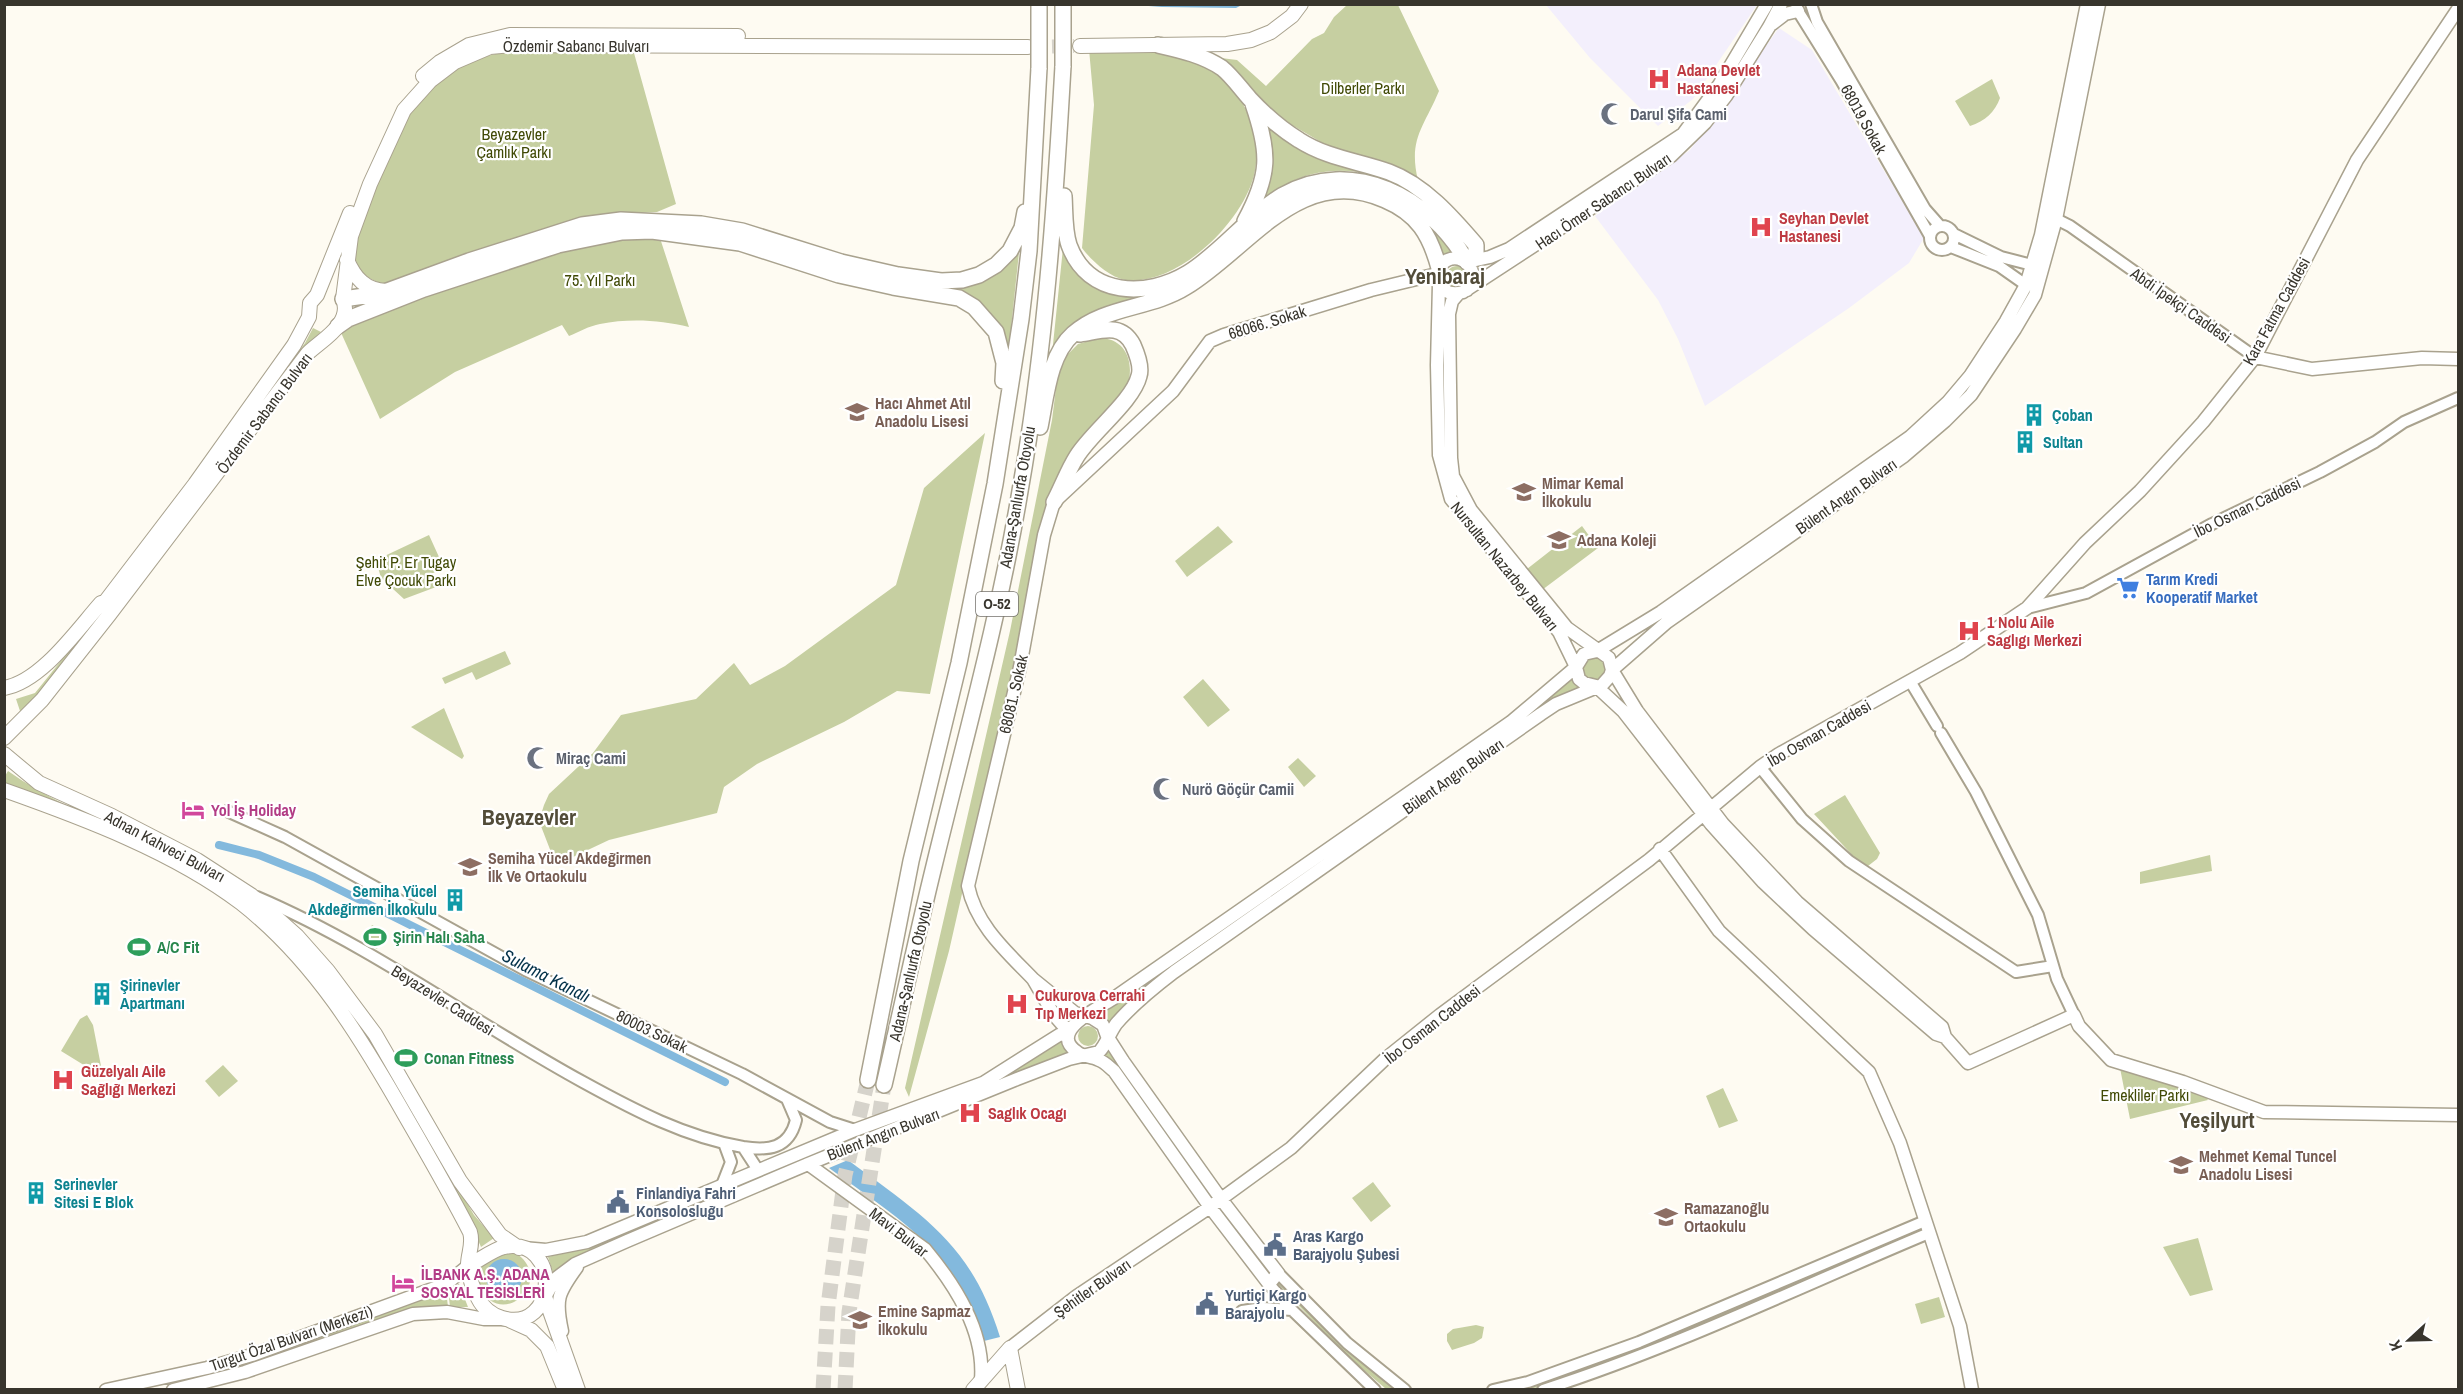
<svg xmlns="http://www.w3.org/2000/svg" width="2463" height="1394" font-family="'Archivo Narrow',sans-serif">
<rect width="100%" height="100%" fill="#fefbf2"/>
<path fill="#f3effc" d="M1546,5H1757L1693,99L1658,126L1590,58Z
M1779,28L1812,50L1924,238L1909,263L1849,308L1705,406L1678,339L1658,300L1595,216L1690,150Z"/>
<path fill="#c6cfa1" fill-rule="evenodd" d="M1347,5H1398L1439,91C1424,127 1408,139 1418,180L1388,163L1331,148L1292,125L1257,99L1245,81L1221,58L1237,60L1266,86L1312,39L1324,33L1334,17Z
M1089,49C1121,50 1154,47 1184,57C1209,65 1230,81 1243,104C1254,125 1260,151 1254,175C1243,222 1177,287 1125,280C1109,277 1091,260 1082,248L1094,105Z
M505,52L634,53L676,204L657,212L618,214L558,226L383,284C370,279 360,275 356,261C348,237 396,136 411,112C418,102 430,91 439,82C457,65 482,56 505,52Z
M1992,79L2000,98C1995,112 1985,121 1970,126L1955,101Z
M1266,125L1389,175L1427,203C1418,197 1410,189 1400,185C1366,167 1317,165 1284,186C1275,191 1266,199 1258,205Z
M1317,186L1418,211L1456,253L1444,259L1438,240L1416,214L1319,190L1184,285L1102,308L1085,318L1052,354L1063,248L1086,277L1163,289Z
M648,224C692,228 735,235 778,245C800,251 822,261 843,268C879,280 942,292 978,283C998,278 1009,259 1020,243L1009,347C1003,331 996,317 982,306C957,287 908,287 877,280C844,273 814,260 782,251C739,238 692,227 648,227C611,226 576,236 541,247V245C577,234 610,227 648,224Z
M658,232L689,327C661,320 629,318 600,324C589,326 579,332 569,336L562,325L455,372L380,419L338,326L529,255Z
M1446 277a11 11 0 1 1 22 0a11 11 0 1 1-22 0Z
M313,328L321,332L308,345L62,667L21,714L16,699L35,693L60,662L305,343Z
M1099,338C1127,338 1135,364 1127,387L1045,514L1041,524L1014,665L949,951L909,1097L905,1088L1010,631L1052,420L1058,372L1064,358L1078,344Z
M985,433L930,694L897,691L844,722L757,764L724,787L717,813L609,840L556,865L539,821L544,805L549,794L593,753L621,715L696,699L734,663L750,685L785,666L896,585L924,488Z
M1218,526L1233,542L1187,577L1175,561Z
M1582,526L1598,548L1542,590L1527,569Z
M429,535L444,568L431,574L436,587L404,599L381,578L376,560Z
M505,651L511,664L476,680L472,672L445,684L442,678Z
M1583 669a11 11 0 1 1 22 0a11 11 0 1 1-22 0Z
M1571,677L1579,688L1550,703L1326,860L1112,1026L1100,1014L1476,754L1548,700Z
M1203,679L1230,710L1208,727L1183,697Z
M444,708L464,756L462,759L411,727Z
M1298,758L1316,776L1304,787L1288,767Z
M8,771C82,823 174,844 248,900C351,977 409,1107 474,1215L494,1238L481,1247L469,1218L340,1000L206,877L5,788V776Z
M1845,795L1880,853L1877,859L1868,866L1855,858L1814,814Z
M2210,855L2212,871L2140,884V872Z
M372,925L386,933L377,949L363,941Z
M87,1015L93,1025L101,1066L87,1067L61,1051L80,1019Z
M1078 1036a10 10 0 1 1 20 0a10 10 0 1 1-20 0Z
M1063,1039L1068,1053C1032,1066 998,1082 962,1096C883,1128 804,1159 726,1192C670,1216 602,1238 553,1273L548,1257L595,1245L803,1157L946,1103L1005,1077Z
M1109,1050L1213,1196L1211,1198C1177,1150 1146,1096 1105,1055Z
M223,1065L238,1081L219,1097L205,1081Z
M2120,1068L2203,1093L2208,1100L2130,1119Z
M1723,1088L1738,1121L1719,1128L1706,1096Z
M1373,1182L1391,1206L1371,1222L1352,1198Z
M1921,1226L1923,1231L1805,1281L1803,1277Z
M2198,1238L2213,1290L2190,1296L2163,1247Z
M516,1253C557,1282 500,1331 480,1287C473,1272 478,1265 489,1254ZM503,1259L516,1264C526,1278 518,1296 500,1294Z
M1280,1281L1347,1350L1395,1389H1386L1344,1353L1278,1284Z
M1794,1282L1796,1286C1738,1311 1679,1334 1620,1357C1587,1370 1552,1389 1515,1390C1611,1362 1702,1319 1794,1282Z
M459,1284L468,1307H450L448,1289Z
M446,1290L448,1307L408,1309L262,1360L168,1386L167,1382Z
M1939,1297L1945,1317L1921,1324L1915,1304Z
M1476,1325L1484,1327L1482,1338L1474,1343L1452,1350L1447,1341V1334L1453,1329Z"/>
<path fill="#83b9dd" d="M1135,5L1242,4V5L1236,8L1162,7Z
M848,1160C923,1216 971,1243 1000,1337L984,1341C958,1252 899,1219 829,1168Z
M486 1277a18 18 0 1 1 36 0a18 18 0 1 1-36 0Z"/>
<g fill="none" stroke-linecap="round" stroke-linejoin="round">
<path stroke="#83b9dd" stroke-width="8" d="M219,845L259,855L314,877L725,1082"/>
<path stroke="#d6d3cb" stroke-width="14" stroke-dasharray="14 7" stroke-linecap="butt" d="M1031,47L1074,46"/>
<path stroke="#d6d3cb" stroke-width="15" stroke-dasharray="15 8" stroke-linecap="butt" d="M823,1390L828,1306L845,1175L868,1080
M845,1390L849,1312L884,1085"/>
<g stroke="#a9a28e" stroke-width="14">
<path id="tertiary" d="M1796,4L1798,11L1841,80L1930,236
M1811,4L1817,22L1925,209L1940,226
M2056,219L2070,226L2255,357
M1930 238a12 12 0 1 1 24 0a12 12 0 1 1-24 0Z
M1954,234L2001,257L2032,265
M1951,247L1999,266L2026,285
M2027,608L2086,593L2212,524L2320,472L2375,442L2404,422L2458,398
M1910,681L1937,726
M1941,733L1976,792L2038,915L2057,979L2074,1015
M1760,767L1802,819L1849,861L2016,972L2053,966
M227,811L285,837L525,970L742,1074L830,1122L855,1130
M257,897C372,946 473,1022 583,1082C634,1110 685,1137 743,1147L758,1170
M743,1147C768,1151 789,1149 796,1120L787,1099
M722,1185L731,1162L724,1143
M1278,1273L1347,1343L1405,1390
M1269,1284L1292,1310L1375,1390
M1242,1311L1263,1308L1292,1310
M1493,1390L1528,1382L1639,1342L1925,1221
M1543,1390C1674,1348 1802,1286 1929,1233"/>
</g>
<g stroke="#a9a28e" stroke-width="15">
<path id="secondary" d="M1772,24L1785,14L1798,11
M1467,262L1490,257L1509,249L1683,134L1719,85L1767,4
M1439,284L1437,365L1439,455L1451,499L1559,632L1576,667L1579,679L1584,683L1596,686
M1467,290L1473,278C1472,256 1447,251 1438,270C1436,287 1447,297 1463,292L1671,156L1705,123L1726,96L1769,27L1781,4
M1458,294L1452,301L1449,314L1451,458L1453,476L1471,510L1567,628L1609,658L1612,670L1637,711L1723,824L1797,902L1942,1027L1945,1037L1968,1063L2074,1015L2079,1026L2111,1060L2183,1082L2264,1112L2458,1115
M2255,357L2312,369L2422,358L2458,359
M1596,686L1623,711L1711,824L1763,882L1813,929L1936,1034L1945,1037
M1660,849L1719,931L1869,1072L1900,1143L1960,1326L1972,1390
M1033,979C1006,951 976,925 968,886L1020,667L1044,535L1054,502L1173,391L1210,341L1224,335L1371,290L1437,274
M1069,1032L1054,1015L1033,979L1075,1013L1092,1018L1103,1025L1107,1036L1123,1061L1221,1199L1278,1273L1269,1284L1210,1207L1114,1071C1110,1068 1105,1062 1099,1060C1092,1056 1083,1057 1077,1052C1047,1031 1099,1008 1114,998L1511,722L1576,667L1584,654L1597,651L1661,612L1910,437L1948,402L1970,376L2006,321L2026,285L2041,235L2087,4
M808,1164L925,1249C955,1285 985,1331 981,1380
M523,1248L546,1250L587,1242L855,1130L983,1083L1059,1035L1069,1032
M545,1297L555,1279L575,1264L627,1241L808,1164L1017,1079L1069,1059L1099,1052C1106,1045 1109,1034 1116,1024C1133,1004 1153,988 1174,972L1541,714L1556,704L1602,685L1610,676L1612,670L1667,622L1904,456L1945,421L1971,395L2015,329L2035,295L2056,219L2099,4
M562,1331C555,1299 558,1293 577,1267
M1010,1348L1077,1296L1210,1207L1291,1148L1385,1059L1440,1015L1649,860L1760,767L1779,754L1960,653L2027,608L2085,543L2140,491L2203,422L2255,357L2357,160L2458,9
M106,1390L207,1368L252,1355L446,1284L468,1266
M173,1390L245,1372L413,1314L447,1312L484,1319H504"/>
</g>
<g stroke="#a9a28e" stroke-width="16">
<path id="primary" d="M1080,46L1227,44L1251,40L1271,32L1292,16L1301,4
M423,76L440,62L469,45L510,35L738,36
M347,260C355,278 365,290 386,291
M4,688C41,682 77,630 101,603L105,602L195,484L294,345L309,317L310,303L317,295L350,213
M4,738L42,700L109,615L308,353C323,339 353,323 343,299L351,236L370,184L404,110L430,81L455,62L490,47L513,45L1028,47
M4,754L39,783L112,816L197,860L251,895L297,936L328,971L375,1034L460,1181L500,1235L519,1248
M4,790C83,818 174,852 241,903C314,960 361,1038 406,1117C428,1155 450,1193 470,1232C474,1245 467,1255 468,1268C469,1277 474,1290 478,1298C483,1308 492,1315 502,1318C558,1334 562,1236 504,1247C492,1250 480,1260 468,1266
M545,1297L578,1390
M509,1320L531,1330L547,1346L565,1390
M1010,1348L1018,1390
M973,1390L1010,1348"/>
</g>
<g stroke="#a9a28e" stroke-width="18">
<path id="motorway" d="M1064,196C1065,211 1064,230 1069,245C1088,297 1147,298 1188,273C1223,251 1248,216 1283,195C1352,156 1431,197 1467,262L1476,254V245C1452,217 1424,185 1389,172C1358,161 1327,158 1299,140C1281,129 1264,114 1250,99C1241,89 1232,76 1222,68C1203,55 1180,50 1158,45
M1245,221C1270,175 1270,153 1253,104
M343,299L379,294L469,261L582,225L621,220L701,224L742,231L841,262L898,275L941,281L962,280L979,275L996,265L1010,251L1022,228L1025,212
M338,326L348,319L424,289L558,245L622,232L652,231L740,243L839,275L893,287L959,298L974,307L996,332L1004,363L1003,381
M1040,427C1046,398 1049,355 1073,334C1104,306 1151,309 1186,287C1249,249 1300,162 1385,200C1418,214 1430,235 1439,268
M1054,502C1062,487 1068,470 1077,456C1092,432 1133,401 1139,376C1142,367 1137,354 1133,345C1121,322 1101,331 1080,334
M868,1080L911,861L959,663L995,484L1021,319L1029,251L1039,68
M884,1085C901,1012 916,939 934,866C964,742 999,618 1020,491C1045,350 1055,209 1063,66"/>
</g>
<use href="#tertiary" stroke="#fff" stroke-width="10"/>
<use href="#secondary" stroke="#fff" stroke-width="12"/>
<use href="#primary" stroke="#fff" stroke-width="14"/>
<use href="#motorway" stroke="#fff" stroke-width="15"/>
<g stroke="#a9a28e" stroke-width="18" stroke-linecap="butt">
<path id="motorway-bridge" d="M1063,66V4
M1039,68V4"/>
</g>
<use href="#motorway-bridge" stroke="#fff" stroke-width="15"/>
</g>
<defs>
<g id="hospital-bare" transform="scale(1.8)"><path d="M-5-5h3v3.5h4V-5h3V5h-3V1.5h-4V5h-3Z" fill="#e0444e" stroke="#fff" stroke-width="2.5" paint-order="stroke"/></g>
<g id="mosque-bare" transform="scale(1.8)"><path d="M3.5-4.9A6 6 0 1 0 3.5 4.9A5 5 0 1 1 3.5-4.9Z" fill="#6b7280" stroke="#fff" stroke-width="2.5" paint-order="stroke"/></g>
<g id="school-bare" transform="scale(1.8)"><path d="M0-5L7-2L0 1L-7-2ZM-4 1L0 2.5L4 1V4Q0 6-4 4Z" fill="#8d6e63" stroke="#fff" stroke-width="2.5" paint-order="stroke"/></g>
<g id="building-bare" transform="scale(1.8)"><path d="M-4-6H4V6H1V3H-1V6H-4ZM-2.5-4.3h1.7v1.8h-1.7ZM.8-4.3h1.7v1.8H.8ZM-2.5-1h1.7V.8h-1.7ZM.8-1h1.7V.8H.8Z" fill="#0f9aa8" stroke="#fff" stroke-width="2.5" paint-order="stroke"/></g>
<g id="supermarket-bare" transform="scale(1.8)"><path d="M-6-5.5h2.5l.6 2H6L4.5 2H-2.5L-4.4-4H-6ZM-1.5 3.2a1.3 1.3 0 1 0 .1 0ZM3 3.2a1.3 1.3 0 1 0 .1 0Z" fill="#3f7fe0" stroke="#fff" stroke-width="2.5" paint-order="stroke"/></g>
<g id="hotel-bare" transform="scale(1.8)"><path d="M-6-4.5h1.5V1H6V5H4.5V3h-9V5H-6ZM-4 0a1.8 1.8 0 1 1 3.6 0ZM.5 0V-2.5h3Q6-2.5 6 0Z" fill="#d1479c" stroke="#fff" stroke-width="2.5" paint-order="stroke"/></g>
<g id="stadium-bare" transform="scale(1.8)"><path d="M0-5a6.5 5 0 1 0 0 10a6.5 5 0 1 0 0-10ZM-3.5-1.8h7v3.6h-7Z" fill="#2e9e5b" stroke="#fff" stroke-width="2.5" paint-order="stroke"/></g>
<g id="civic-bare" transform="scale(1.8)"><path d="M-.6-6.5H3V-4.5H.6V-3L4-1V1h2V6H-6V1h2V-1L-.6-3ZM-1.2 2.5V6h2.4V2.5Z" fill="#5c6f8a" stroke="#fff" stroke-width="2.5" paint-order="stroke"/></g>
</defs>
<g fill-rule="evenodd">
<use href="#hospital-bare" x="1659" y="79"/>
<use href="#mosque-bare" x="1612" y="114"/>
<use href="#hospital-bare" x="1761" y="227"/>
<use href="#school-bare" x="857" y="412"/>
<use href="#building-bare" x="2034" y="415"/>
<use href="#building-bare" x="2025" y="442"/>
<use href="#school-bare" x="1524" y="492"/>
<use href="#school-bare" x="1559" y="540"/>
<use href="#supermarket-bare" x="2128" y="588"/>
<use href="#hospital-bare" x="1969" y="631"/>
<use href="#mosque-bare" x="538" y="758"/>
<use href="#mosque-bare" x="1164" y="789"/>
<use href="#hotel-bare" x="193" y="810"/>
<use href="#school-bare" x="470" y="867"/>
<use href="#building-bare" x="455" y="900"/>
<use href="#stadium-bare" x="375" y="937"/>
<use href="#stadium-bare" x="139" y="947"/>
<use href="#building-bare" x="102" y="994"/>
<use href="#hospital-bare" x="1017" y="1004"/>
<use href="#stadium-bare" x="406" y="1058"/>
<use href="#hospital-bare" x="63" y="1080"/>
<use href="#hospital-bare" x="970" y="1113"/>
<use href="#school-bare" x="2181" y="1165"/>
<use href="#building-bare" x="36" y="1193"/>
<use href="#civic-bare" x="618" y="1202"/>
<use href="#school-bare" x="1666" y="1217"/>
<use href="#civic-bare" x="1275" y="1245"/>
<use href="#hotel-bare" x="403" y="1283"/>
<use href="#civic-bare" x="1207" y="1304"/>
<use href="#school-bare" x="860" y="1320"/>
</g>
<g text-anchor="middle" stroke-width="4.5" stroke-linejoin="round" paint-order="stroke">
<rect fill="#fff" stroke="#74726c" stroke-width="1.5" x="976" y="592" width="42" height="24" rx="4.5"/>
<g font-size="15" font-weight="bold" fill="#38352d">
<text x="997" y="609">O-52</text>
</g>
<g font-size="16" fill="#38352d" stroke="#fff">
<text x="576" y="52">Özdemir Sabancı Bulvarı</text>
<text transform="translate(1864 119) rotate(61)" y="6">68019 Sokak</text>
<text transform="translate(1603 201) rotate(-34)" y="6">Hacı Ömer Sabancı Bulvarı</text>
<text transform="translate(2181 305) rotate(35)" y="6">Abdi İpekçi Caddesi</text>
<text transform="translate(2276 311) rotate(-61)" y="6">Kara Fatma Caddesi</text>
<text transform="translate(1267 322) rotate(-17)" y="6">68066. Sokak</text>
<text transform="translate(264 413) rotate(-53)" y="6">Özdemir Sabancı Bulvarı</text>
<text transform="translate(1846 496) rotate(-35)" y="6">Bülent Angın Bulvarı</text>
<text transform="translate(1017 497) rotate(-80)" y="6">Adana-Şanlıurfa Otoyolu</text>
<text transform="translate(2247 507) rotate(-26)" y="6">İbo Osman Caddesi</text>
<text transform="translate(1505 566) rotate(51)" y="6">Nursultan Nazarbey Bulvarı</text>
<text transform="translate(1013 694) rotate(-77)" y="6">68081. Sokak</text>
<text transform="translate(1819 733) rotate(-30)" y="6">İbo Osman Caddesi</text>
<text transform="translate(1453 776) rotate(-35)" y="6">Bülent Angın Bulvarı</text>
<text transform="translate(165 846) rotate(28)" y="6">Adnan Kahveci Bulvarı</text>
<text transform="translate(910 971) rotate(-77)" y="6">Adana-Şanlıurfa Otoyolu</text>
<text transform="translate(443 1000) rotate(32)" y="6">Beyazevler Caddesi</text>
<text transform="translate(1432 1024) rotate(-38)" y="6">İbo Osman Caddesi</text>
<text transform="translate(652 1031) rotate(26)" y="6">80003 Sokak</text>
<text transform="translate(883 1134) rotate(-21)" y="6">Bülent Angın Bulvarı</text>
<text transform="translate(899 1232) rotate(38)" y="6">Mavi Bulvar</text>
<text transform="translate(1092 1288) rotate(-35)" y="6">Şehitler Bulvarı</text>
<text transform="translate(291 1338) rotate(-19)" y="6">Turgut Özal Bulvarı (Merkezi)</text>
</g>
<g font-size="16" font-weight="bold" fill="#be3a42" stroke="#fff" text-anchor="start">
<text x="1677" y="76">Adana Devlet<tspan x="1677" dy="18">Hastanesi</tspan></text>
<text x="1779" y="224">Seyhan Devlet<tspan x="1779" dy="18">Hastanesi</tspan></text>
<text x="1987" y="628">1 Nolu Aile<tspan x="1987" dy="18">Saglıgı Merkezi</tspan></text>
<text x="1035" y="1001">Cukurova Cerrahi<tspan x="1035" dy="18">Tıp Merkezi</tspan></text>
<text x="81" y="1077">Güzelyalı Aile<tspan x="81" dy="18">Sağlığı Merkezi</tspan></text>
<text x="988" y="1119">Saglık Ocagı</text>
</g>
<g font-size="16" fill="#414a06" stroke="#fff">
<text x="1363" y="94">Dilberler Parkı</text>
<text x="514" y="140">Beyazevler<tspan x="514" dy="18">Çamlık Parkı</tspan></text>
<text x="600" y="286">75. Yıl Parkı</text>
<text x="406" y="568">Şehit P. Er Tugay<tspan x="406" dy="18">Elve Çocuk Parkı</tspan></text>
<text x="2145" y="1101">Emekliler Parkı</text>
</g>
<g font-size="16" font-weight="bold" fill="#5b616d" stroke="#fff" text-anchor="start">
<text x="1630" y="120">Darul Şifa Cami</text>
<text x="556" y="764">Miraç Cami</text>
<text x="1182" y="795">Nurö Göçür Camii</text>
</g>
<g font-size="16" font-weight="bold" fill="#785e54" stroke="#fff" text-anchor="start">
<text x="875" y="409">Hacı Ahmet Atıl<tspan x="875" dy="18">Anadolu Lisesi</tspan></text>
<text x="1542" y="489">Mimar Kemal<tspan x="1542" dy="18">İlkokulu</tspan></text>
<text x="1577" y="546">Adana Koleji</text>
<text x="488" y="864">Semiha Yücel Akdeğirmen<tspan x="488" dy="18">İlk Ve Ortaokulu</tspan></text>
<text x="2199" y="1162">Mehmet Kemal Tuncel<tspan x="2199" dy="18">Anadolu Lisesi</tspan></text>
<text x="1684" y="1214">Ramazanoğlu<tspan x="1684" dy="18">Ortaokulu</tspan></text>
<text x="878" y="1317">Emine Sapmaz<tspan x="878" dy="18">İlkokulu</tspan></text>
</g>
<g font-size="16" font-weight="bold" fill="#0d838f" stroke="#fff" text-anchor="start">
<text x="2052" y="421">Çoban</text>
<text x="2043" y="448">Sultan</text>
<text x="437" y="897" text-anchor="end">Semiha Yücel<tspan x="437" dy="18">Akdeğirmen İlkokulu</tspan></text>
<text x="120" y="991">Şirinevler<tspan x="120" dy="18">Apartmanı</tspan></text>
<text x="54" y="1190">Serinevler<tspan x="54" dy="18">Sitesi E Blok</tspan></text>
</g>
<g font-size="16" font-weight="bold" fill="#366cbe" stroke="#fff" text-anchor="start">
<text x="2146" y="585">Tarım Kredi<tspan x="2146" dy="18">Kooperatif Market</tspan></text>
</g>
<g font-size="16" font-weight="bold" fill="#b23c85" stroke="#fff" text-anchor="start">
<text x="211" y="816">Yol İş Holiday</text>
<text x="421" y="1280">İLBANK A.Ş. ADANA<tspan x="421" dy="18">SOSYAL TESİSLERİ</tspan></text>
</g>
<g font-size="16" font-weight="bold" fill="#27864d" stroke="#fff" text-anchor="start">
<text x="393" y="943">Şirin Halı Saha</text>
<text x="157" y="953">A/C Fit</text>
<text x="424" y="1064">Conan Fitness</text>
</g>
<g font-size="16" font-weight="bold" fill="#4e5e75" stroke="#fff" text-anchor="start">
<text x="636" y="1199">Finlandiya Fahri<tspan x="636" dy="18">Konsolosluğu</tspan></text>
<text x="1293" y="1242">Aras Kargo<tspan x="1293" dy="18">Barajyolu Şubesi</tspan></text>
<text x="1225" y="1301">Yurtiçi Kargo<tspan x="1225" dy="18">Barajyolu</tspan></text>
</g>
<g font-size="18" font-style="italic" fill="#033149" stroke="#fff">
<text transform="translate(546 976) rotate(27)" y="6">Sulama Kanalı</text>
</g>
<g font-size="22" font-weight="bold" fill="#524c39" stroke="#fff">
<text x="1445" y="284">Yenibaraj</text>
<text x="529" y="825">Beyazevler</text>
<text x="2217" y="1128">Yeşilyurt</text>
</g>
</g>
<rect width="2463" height="1394" fill="none" stroke="#38352d" stroke-width="12"/>
<g transform="translate(2409 1340) rotate(248)" stroke="#ffffff" stroke-width="4.5" paint-order="stroke">
<path d="M0-4.5L10 22L0 15L-10 22Z" fill="#38352d"/>
<text y="-9" font-size="16" font-weight="bold" text-anchor="middle" fill="#38352d">K</text>
</g>
</svg>
